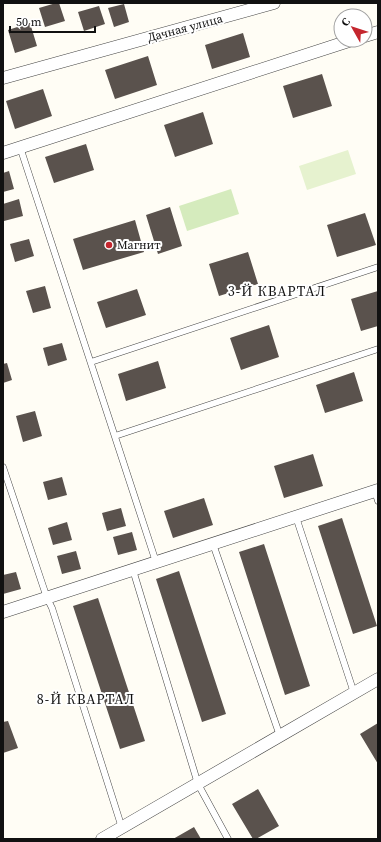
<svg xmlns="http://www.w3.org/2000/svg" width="381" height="842" font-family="'Source Serif 4',serif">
<rect width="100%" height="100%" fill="#fffdf5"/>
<path fill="#d5ebbd" d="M231,189L239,214L187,231L179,206Z"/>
<path fill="#e6f2cf" d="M348,150L356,174L307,190L299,166Z"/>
<path fill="#5a524d" d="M56,3H59L65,21L45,27L39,8Z
M124,4L129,22L114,27L108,8Z
M99,6L105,24L84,31L78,12Z
M30,23L37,46L15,53L8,30Z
M243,33L250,57L212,69L205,45Z
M148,56L157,85L115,99L105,70Z
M322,74L332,106L293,118L283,86Z
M43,89L52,116L15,129L6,101Z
M203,112L213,144L175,157L164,125Z
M86,144L94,170L54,183L45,157Z
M9,171L14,189L3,192V173Z
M19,199L23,216L4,221L3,204Z
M170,207L182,246L158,254L146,215Z
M365,213L376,245L337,257L327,225Z
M135,220L144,252L83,270L73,239Z
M29,239L34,256L15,262L10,244Z
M248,252L258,284L219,296L209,264Z
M45,286L51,308L33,313L26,291Z
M137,289L146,315L106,328L97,302Z
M378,291V326L361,331L351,299Z
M269,325L279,357L241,370L230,338Z
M62,343L67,360L48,366L43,348Z
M158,361L166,388L126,401L118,374Z
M7,363L12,380L3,383V364Z
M354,372L363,401L325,413L316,385Z
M35,411L42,436L23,442L16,416Z
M313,454L323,486L284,498L274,466Z
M62,477L67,495L48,500L43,482Z
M204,498L213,525L173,538L164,511Z
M121,508L126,526L107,531L102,513Z
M342,518L377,626L353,634L318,526Z
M67,522L72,540L53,545L48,528Z
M132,532L137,550L118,555L113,537Z
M264,544L310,686L285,695L239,552Z
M76,551L81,569L62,574L57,556Z
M179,571L226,714L202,722L156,579Z
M16,572L21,589L3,594V575Z
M98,598L145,741L120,749L73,606Z
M8,721L18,748L3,753V722Z
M378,723V764L360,734Z
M258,789L279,826L256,839H253L232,804Z
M194,827L201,839H173Z"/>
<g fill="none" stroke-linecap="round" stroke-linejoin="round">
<g stroke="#444" stroke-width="7">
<path id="service" d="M20,147L156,562
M91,362L378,267
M115,436L378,349
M3,467L47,598L52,608L122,828
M375,491L378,501
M296,517L354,693
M213,544L280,736
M133,570L198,784L228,839"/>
</g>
<g stroke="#444" stroke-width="13">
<path id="minor" d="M365,36L378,32
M3,78L274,3
M3,153L352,40
M3,612L378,490
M102,839L378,679"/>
</g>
<use href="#service" stroke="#fff" stroke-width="6"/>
<use href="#minor" stroke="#fff" stroke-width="12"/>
</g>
<circle fill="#c4262e" stroke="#fff" stroke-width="1.5" cx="109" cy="245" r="4"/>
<g text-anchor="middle" stroke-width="4" stroke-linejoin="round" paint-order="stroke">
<g font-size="12" fill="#111" stroke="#fff">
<text transform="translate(185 28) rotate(-15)" y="4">Дачная улица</text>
</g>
<g font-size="12" fill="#111" stroke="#fff" text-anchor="start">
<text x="117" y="249">Магнит</text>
</g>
<g font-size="14" letter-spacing="1" fill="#111" stroke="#fff">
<text x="277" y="296">3-Й КВАРТАЛ</text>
<text x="86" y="704">8-Й КВАРТАЛ</text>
</g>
</g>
<rect width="381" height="842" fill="none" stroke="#111111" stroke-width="8"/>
<g transform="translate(353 28) rotate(309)"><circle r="19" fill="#ffffff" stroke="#a0a0a0"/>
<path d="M0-3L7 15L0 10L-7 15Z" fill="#c4262e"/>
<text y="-6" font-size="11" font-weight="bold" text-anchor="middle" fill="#111111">С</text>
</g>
<path d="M10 26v6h85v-6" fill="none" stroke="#111111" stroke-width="2"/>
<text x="16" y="26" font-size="12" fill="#111111" stroke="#ffffff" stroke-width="3" paint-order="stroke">50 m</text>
</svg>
